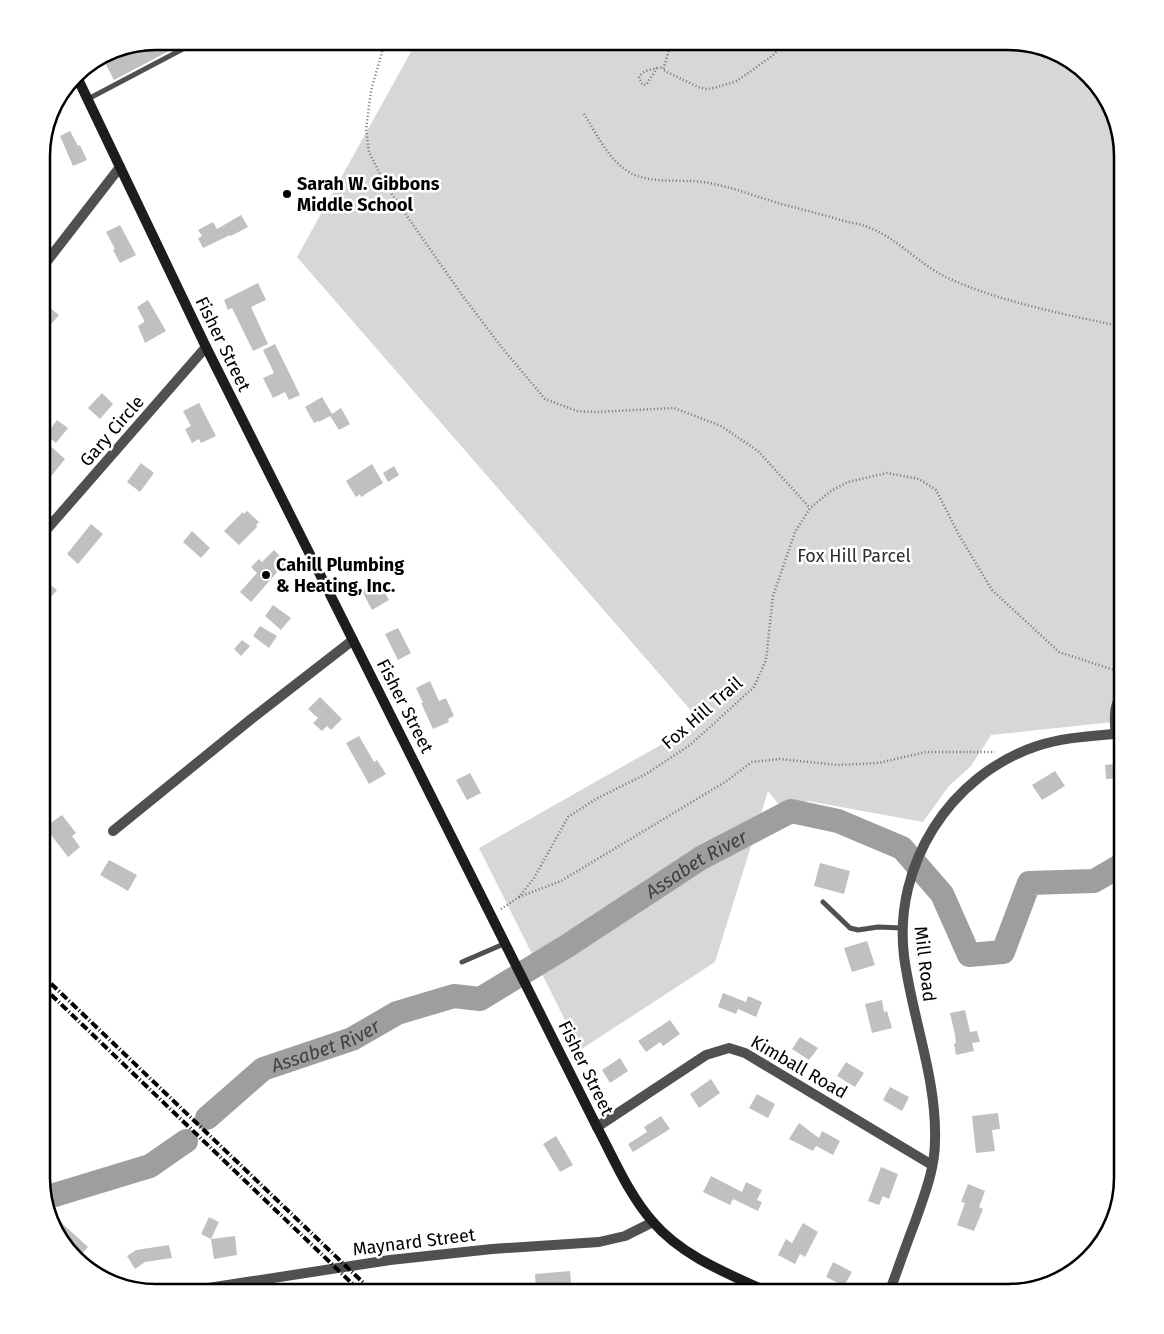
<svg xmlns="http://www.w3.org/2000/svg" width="1164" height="1334" font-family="'Fira Sans',sans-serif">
<rect width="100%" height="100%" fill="#fff"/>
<path fill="#d7d7d7" d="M417,41H1015L1065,57L1099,87L1123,156V721L991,735L971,766L948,787L923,822L808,801L783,810L768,791L715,962L580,1050L479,848L701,722L297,257Z"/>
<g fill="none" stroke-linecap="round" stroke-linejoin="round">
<g stroke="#9e9e9e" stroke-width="24">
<path id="s1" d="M207,1118L263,1069L352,1039L397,1013L454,996L480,999L567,946L701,858L791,811L838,821L902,848L942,894L969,955L1003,952L1029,883L1094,881L1123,864"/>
<path d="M48,1197L150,1166L186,1141"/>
</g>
</g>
<path fill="#c0c0c0" d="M156,41H188L114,80L102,57L113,50Z
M70,131L78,146L80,145L87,160L73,166L60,136Z
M241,215L248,227L231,236L230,235L203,248L198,238L202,236L198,230L213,222L217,229Z
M120,225L136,255L120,263L113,250L115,249L106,232Z
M258,283L266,300L251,307L268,344L253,351L232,308L228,310L224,300Z
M148,300L166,331L145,343L138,326L144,322V320L137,307Z
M41,301L59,315L41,336Z
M275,344L300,395L289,400L285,392L273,398L263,378L274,373L263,350Z
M102,393L113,404L100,419L88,408Z
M322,397L332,414L341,408L350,424L339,430L330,416L319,422L318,421L314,423L305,407Z
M199,403L216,436L201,443L199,439L192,443L185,429L191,426L183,411Z
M57,420L68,428L56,443L46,435Z
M48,444L65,459L48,480L41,474V452Z
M141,463L154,473L140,492L127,482Z
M372,464L383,483L361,497L360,494L356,497L346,481Z
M394,466L399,475L388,482L383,473Z
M247,511L259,522L256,525L257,527L239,545L224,531L243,512L244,514Z
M91,524L103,534L78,564L67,554Z
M192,531L210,548L201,558L183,542Z
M274,550L286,562L251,602L240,592L257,573L251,567L259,559L262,562Z
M41,578L57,590L41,609Z
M379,582L389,600L372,610L362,591Z
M273,605L291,618L281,630L265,616Z
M260,626L277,636L269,648L253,636Z
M398,628L411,653L398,660L385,634Z
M242,640L250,646L241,656L234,649Z
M430,681L439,701L446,698L454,716L448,719L449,722L433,729L421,703H423L416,688Z
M320,697L342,719L331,730L327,726L322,731L313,723L318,718L308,709Z
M359,736L374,762L377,760L386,774L369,784L346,743Z
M1123,763V778L1106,779L1105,765Z
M1055,771L1065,786L1042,800L1032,785Z
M470,773L481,793L467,800L456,780Z
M62,815L76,833L72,836L80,847L68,857L45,827Z
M109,860L137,875L128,891L100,875Z
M820,863L850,871L844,894L814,886Z
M867,941L875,965L852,972L844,948Z
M723,993L746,1002L748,996L762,1002L756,1017L738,1009L736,1014L718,1007Z
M882,1000L884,1012L887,1011L892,1028L872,1033L865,1004Z
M965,1010L970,1032L977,1031L980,1042L972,1043L974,1051L956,1055L954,1044L956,1043L955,1035L950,1013Z
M670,1020L680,1034L663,1046L660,1042L646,1052L638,1041Z
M800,1037L818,1048L809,1060L792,1049Z
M620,1058L628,1071L610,1083L602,1070Z
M846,1062L864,1073L855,1087L837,1076Z
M711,1079L720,1093L699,1108L690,1094Z
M890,1087L909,1097L902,1111L883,1100Z
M757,1094L775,1104L768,1118L749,1108Z
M998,1113L1000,1129L992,1130L995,1151L976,1153L972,1116Z
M661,1116L670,1129L633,1152L628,1144L647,1132L644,1127Z
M799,1123L819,1138L822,1131L840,1141L833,1155L816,1146L813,1151L789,1139Z
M556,1136L573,1165L560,1172L543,1144Z
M881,1167L898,1174L889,1199L883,1196L879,1205L868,1201Z
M711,1176L742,1192L746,1182L762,1190L757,1200L762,1202L758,1211L733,1199L730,1205L703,1192Z
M968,1184L985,1191L979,1207L983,1209L974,1231L957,1225L965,1203L961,1202Z
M54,1216L88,1247L78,1258L65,1247Z
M209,1217L219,1222L211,1239L201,1234Z
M803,1223L818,1232L805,1257L800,1254L795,1264L778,1255L786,1239L792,1243Z
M235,1236L237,1255L214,1259L211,1239Z
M169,1245L172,1258L145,1262L135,1269L127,1256L136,1250Z
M833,1262L852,1272L844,1286L826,1277Z
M570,1271L572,1293H536L535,1274Z"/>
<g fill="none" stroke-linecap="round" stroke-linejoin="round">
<path stroke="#727272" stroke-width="2.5" stroke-dasharray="1 2.5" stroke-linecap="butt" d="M385,41L371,91L366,129L369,152L386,186L462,295L503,349L545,399L577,411L595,412L674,408L721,426L758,451L810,508
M672,41L663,70L698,87L706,89L714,88L737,81L772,56L788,41
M854,41L864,46
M657,68L646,85H643L639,78C642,69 655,69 663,67
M584,114C597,134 609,162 631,173C653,185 684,178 709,183C736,188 762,199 789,206C808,211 828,216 847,222C853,223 860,224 865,226C896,236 919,265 948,278C1003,303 1065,314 1123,327
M519,897L561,881L725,782L752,762L780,759L838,765L878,763L926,752H995
M501,909L519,897L534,878L568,817L596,799L646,774L690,745L754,687L766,660L773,596L795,532L810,508L831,491L848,482L887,473L919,479L936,490L959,535L992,590L1059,652L1123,673"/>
<path stroke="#505050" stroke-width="5" d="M88,99L198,41
M1113,734C1112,717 1110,703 1123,690
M823,902L850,928L858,930L878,927L903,928
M462,962L506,943"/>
<path stroke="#505050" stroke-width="10" d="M41,269L120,167
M41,536L206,347
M113,831L250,720L353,640
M597,1127L706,1055L729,1048L745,1053L932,1165
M176,1293L390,1260L492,1249L599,1242L625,1236L653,1222"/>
<path stroke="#505050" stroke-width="10" d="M889,1293C898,1269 906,1245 915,1222C924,1196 935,1169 935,1141C937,1078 912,1018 904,956C893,865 950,775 1037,746C1064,737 1094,736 1123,733"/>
<path stroke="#1d1d1d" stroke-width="10" d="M76,75L206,347L597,1127C614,1159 629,1195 653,1222C683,1257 729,1274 770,1293"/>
<path stroke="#000" stroke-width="4" stroke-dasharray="8 2.5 1 2.5" stroke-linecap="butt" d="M41,974L374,1293
M41,985L362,1293"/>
</g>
<g fill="#000" stroke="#fff" stroke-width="2">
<circle cx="287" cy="194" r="5"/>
<circle cx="266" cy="575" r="5"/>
</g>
<g text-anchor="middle" stroke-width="5" stroke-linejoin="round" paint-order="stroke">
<g font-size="18" font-weight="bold" fill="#000" stroke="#fff" text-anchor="start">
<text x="297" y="190">Sarah W. Gibbons<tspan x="297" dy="21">Middle School</tspan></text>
<text x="276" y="571">Cahill Plumbing<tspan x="276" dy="21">&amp; Heating, Inc.</tspan></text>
</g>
<g font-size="18" fill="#000" stroke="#fff">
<text transform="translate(223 344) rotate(64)" y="6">Fisher Street</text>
<text transform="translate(112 431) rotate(-49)" y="6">Gary Circle</text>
<text transform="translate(405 706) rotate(63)" y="6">Fisher Street</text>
<text transform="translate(702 713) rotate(-41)" y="6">Fox Hill Trail</text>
<text transform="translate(925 964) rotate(83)" y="6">Mill Road</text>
<text transform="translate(799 1067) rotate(30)" y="6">Kimball Road</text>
<text transform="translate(586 1068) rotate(64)" y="6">Fisher Street</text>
<text transform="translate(414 1242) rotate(-7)" y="6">Maynard Street</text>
</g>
<g font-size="18" fill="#2e2e2e" stroke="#fff">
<text x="854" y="562">Fox Hill Parcel</text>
</g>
<g font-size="19" font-style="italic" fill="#3f3f3f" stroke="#fff">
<text dy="7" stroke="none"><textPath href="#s1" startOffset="561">Assabet River</textPath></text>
<text dy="7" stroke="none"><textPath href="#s1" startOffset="141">Assabet River</textPath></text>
</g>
</g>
<path d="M0 0H1164V1334H0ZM156 50H1008A106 106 0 0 1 1114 156V1178A106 106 0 0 1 1008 1284H156A106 106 0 0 1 50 1178V156A106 106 0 0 1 156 50Z" fill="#fff" fill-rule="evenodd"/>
<path fill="none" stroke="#000" stroke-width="2.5" d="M156 50H1008A106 106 0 0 1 1114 156V1178A106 106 0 0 1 1008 1284H156A106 106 0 0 1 50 1178V156A106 106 0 0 1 156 50Z"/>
</svg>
